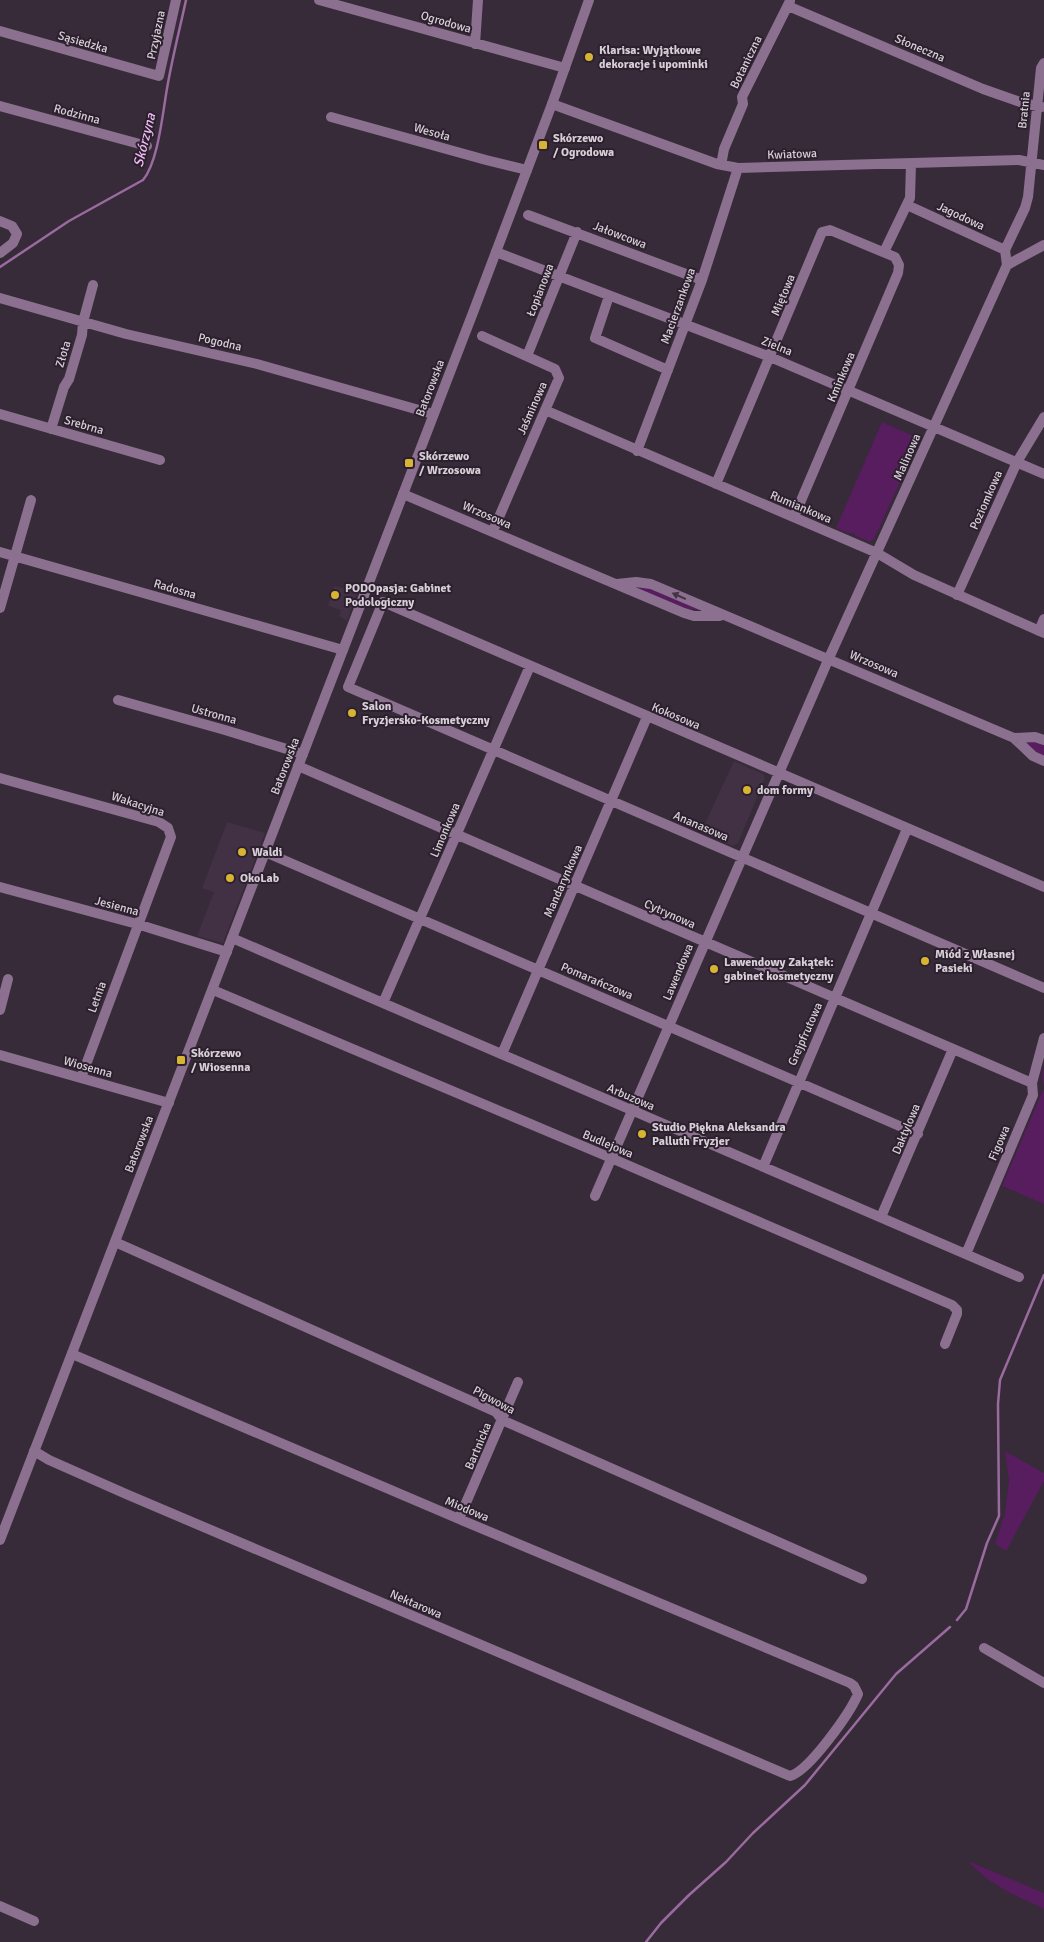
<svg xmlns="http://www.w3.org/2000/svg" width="1044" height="1942" font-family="Signika,sans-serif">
<rect width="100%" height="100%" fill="#372a39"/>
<path fill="#423044" d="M334,586L358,592L347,621L339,616L341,610L328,606Z
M734,761L763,774L765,778L738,843L733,846L701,832Z
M227,822L265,833L223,943L197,936L214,892L202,888Z"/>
<path fill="#571d5e" d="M882,422L920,439L874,539L870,542L856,536L853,533H849L836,528Z
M645,586L701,610L687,609L635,587Z
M1031,741L1044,744V757L1037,754L1024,742Z
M1044,1066V1204L1002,1186L1044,1088L1042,1075Z
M1005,1451L1044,1473V1481L1006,1551L995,1544L1005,1513L1009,1480Z
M968,1861L1044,1893V1909C1016,1896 989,1885 968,1861Z"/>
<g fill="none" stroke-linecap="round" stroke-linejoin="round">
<path stroke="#996b9f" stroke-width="2.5" d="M0,267L69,221L143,180C159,161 163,108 168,83C173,55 180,28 186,0
M957,1620L966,1609L987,1543L999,1516L998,1404L1000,1380L1044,1275
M646,1942L661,1923L689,1895L726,1862L753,1833L805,1785L896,1674L950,1627"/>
<path stroke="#8c708f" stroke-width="10" d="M319,0L565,68
M788,6L983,89L1023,103L1042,107
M0,31L159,76L176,0
M475,44L478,0
M552,104L717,164L738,168L1019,160L1044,165
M0,106L147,146
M331,117L486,160L527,170
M721,165L724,149L743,104L742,97L790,1
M907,205L1005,250
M528,215L702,280
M0,221L12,226L17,234L13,243L0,253
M496,252L770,357L1044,474
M884,252L910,198L911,164
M1007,265L1044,245
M609,296L595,338L668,370
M0,298L126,334L257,364L433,414
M482,336L555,369L559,378L493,531
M527,356L577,232
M545,410L877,553L914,575L1044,633
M0,414L160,460
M51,429L64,387L69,379L82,335L83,322L93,285
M637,451L702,280L738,168
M716,484L822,232L830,230L895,257L899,265L898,273L794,517
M403,494L684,613L694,616H720
M0,552L343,650
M617,584L636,582L651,584L1014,738L1033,756L1044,761
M957,595L1017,462L1044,417
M0,608L31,500
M1039,631L1044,619
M118,700L225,730L303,754
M1014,738L1035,737L1044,740
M298,766L1032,1083
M0,778L159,822L168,828L171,837L81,1078
M265,852L918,1134
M0,887L137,924L227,952
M1044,887L383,602L348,687L1044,988
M232,938L1019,1277
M213,990L611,1158L952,1305L957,1310V1314L945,1344
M383,1003L530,666
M0,1010L8,979
M502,1054L647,717
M0,1055L169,1103
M763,1167L907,829
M595,1196L829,658L1007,265L1005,250L1025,208L1028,197L1041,68L1044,63
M881,1217L953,1049
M115,1242L496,1412L502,1420L862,1579
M966,1254L1033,1095L1032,1083L1044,1038
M34,1451L49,1460L126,1494L790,1776C809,1771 850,1713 858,1694L854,1686L850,1683L459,1519L72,1354
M459,1519L518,1382
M984,1648L1044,1683
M0,1906L34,1921"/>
<path stroke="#8c708f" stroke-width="10" d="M0,1540L474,310L552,104L589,0"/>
</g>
<defs><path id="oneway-solid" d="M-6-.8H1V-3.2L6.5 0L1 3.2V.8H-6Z" transform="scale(1.25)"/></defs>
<use fill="#453446" href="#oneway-solid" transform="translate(679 596) rotate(-156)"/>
<g fill="#d7b434" stroke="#2d202e" stroke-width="2">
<circle cx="589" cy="57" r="5"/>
<rect x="538" y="140" width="10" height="10" rx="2.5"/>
<rect x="404" y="458" width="10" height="10" rx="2.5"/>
<circle cx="335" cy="595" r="5"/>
<circle cx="352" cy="713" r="5"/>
<circle cx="747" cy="790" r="5"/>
<circle cx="242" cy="852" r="5"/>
<circle cx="230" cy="878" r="5"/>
<circle cx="925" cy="961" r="5"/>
<circle cx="714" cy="969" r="5"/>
<rect x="176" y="1055" width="10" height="10" rx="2.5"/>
<circle cx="642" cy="1134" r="5"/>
</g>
<g text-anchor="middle" stroke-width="4" stroke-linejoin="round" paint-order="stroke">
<g font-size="12" fill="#d7cfd8" stroke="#2d202e">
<text transform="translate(446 22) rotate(16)" y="4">Ogrodowa</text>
<text transform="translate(156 35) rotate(-78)" y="4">Przyjazna</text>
<text transform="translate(83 42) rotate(16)" y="4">Sąsiedzka</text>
<text transform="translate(920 48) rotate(23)" y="4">Słoneczna</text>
<text transform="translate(746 62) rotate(-64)" y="4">Botaniczna</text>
<text transform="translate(1024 110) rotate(-84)" y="4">Bratnia</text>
<text transform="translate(77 114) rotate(15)" y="4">Rodzinna</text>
<text transform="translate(432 132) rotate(16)" y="4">Wesoła</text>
<text transform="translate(792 154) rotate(-2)" y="4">Kwiatowa</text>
<text transform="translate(961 216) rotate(25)" y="4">Jagodowa</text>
<text transform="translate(620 235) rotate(21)" y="4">Jałowcowa</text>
<text transform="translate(540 290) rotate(-69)" y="4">Łopianowa</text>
<text transform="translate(783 295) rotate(-67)" y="4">Miętowa</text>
<text transform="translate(678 306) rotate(-70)" y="4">Macierzankowa</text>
<text transform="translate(220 342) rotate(13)" y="4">Pogodna</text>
<text transform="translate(777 346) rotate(22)" y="4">Zielna</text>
<text transform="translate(63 354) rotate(-74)" y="4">Złota</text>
<text transform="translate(841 377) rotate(-67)" y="4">Kminkowa</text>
<text transform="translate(430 388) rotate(-69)" y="4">Batorowska</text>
<text transform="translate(532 408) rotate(-66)" y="4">Jaśminowa</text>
<text transform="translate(84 425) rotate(16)" y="4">Srebrna</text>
<text transform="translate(907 457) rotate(-66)" y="4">Malinowa</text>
<text transform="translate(986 500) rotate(-66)" y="4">Poziomkowa</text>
<text transform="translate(801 507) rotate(23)" y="4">Rumiankowa</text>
<text transform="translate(487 515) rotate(23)" y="4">Wrzosowa</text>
<text transform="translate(175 589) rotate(16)" y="4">Radosna</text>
<text transform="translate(874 664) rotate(23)" y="4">Wrzosowa</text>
<text transform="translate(214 714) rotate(16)" y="4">Ustronna</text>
<text transform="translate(676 716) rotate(23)" y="4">Kokosowa</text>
<text transform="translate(285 766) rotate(-69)" y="4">Batorowska</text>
<text transform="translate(138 804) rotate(18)" y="4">Wakacyjna</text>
<text transform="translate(701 826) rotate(23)" y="4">Ananasowa</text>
<text transform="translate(445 830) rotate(-67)" y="4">Limonkowa</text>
<text transform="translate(563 881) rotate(-66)" y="4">Mandarynkowa</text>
<text transform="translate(117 906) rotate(15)" y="4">Jesienna</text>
<text transform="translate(670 914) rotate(24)" y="4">Cytrynowa</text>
<text transform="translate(678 972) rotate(-67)" y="4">Lawendowa</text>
<text transform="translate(597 981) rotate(23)" y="4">Pomarańczowa</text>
<text transform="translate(97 997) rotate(-70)" y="4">Letnia</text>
<text transform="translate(805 1034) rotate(-66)" y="4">Grejpfrutowa</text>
<text transform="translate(88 1067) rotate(16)" y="4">Wiosenna</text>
<text transform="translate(631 1097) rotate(23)" y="4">Arbuzowa</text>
<text transform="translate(906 1129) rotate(-67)" y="4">Daktylowa</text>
<text transform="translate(999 1143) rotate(-67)" y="4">Figowa</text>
<text transform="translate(139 1144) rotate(-69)" y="4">Batorowska</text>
<text transform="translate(608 1144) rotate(23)" y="4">Budlejowa</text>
<text transform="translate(494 1400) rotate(28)" y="4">Pigwowa</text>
<text transform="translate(478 1446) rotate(-67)" y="4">Bartnicka</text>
<text transform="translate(467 1509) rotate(23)" y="4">Miodowa</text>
<text transform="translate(416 1604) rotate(23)" y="4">Nektarowa</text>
</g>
<g font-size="12" font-weight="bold" fill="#d7cfd8" stroke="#2d202e" text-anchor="start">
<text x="599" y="54">Klarisa: Wyjątkowe<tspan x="599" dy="14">dekoracje i upominki</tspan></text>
<text x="553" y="142">Skórzewo<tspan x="553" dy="14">/ Ogrodowa</tspan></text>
<text x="419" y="460">Skórzewo<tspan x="419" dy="14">/ Wrzosowa</tspan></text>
<text x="345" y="592">PODOpasja: Gabinet<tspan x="345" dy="14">Podologiczny</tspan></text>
<text x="362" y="710">Salon<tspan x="362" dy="14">Fryzjersko-Kosmetyczny</tspan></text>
<text x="757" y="794">dom formy</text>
<text x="252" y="856">Waldi</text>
<text x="240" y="882">OkoLab</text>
<text x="935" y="958">Miód z Własnej<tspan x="935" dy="14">Pasieki</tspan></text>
<text x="724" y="966">Lawendowy Zakątek:<tspan x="724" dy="14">gabinet kosmetyczny</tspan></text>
<text x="191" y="1057">Skórzewo<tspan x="191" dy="14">/ Wiosenna</tspan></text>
<text x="652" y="1131">Studio Piękna Aleksandra<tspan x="652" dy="14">Palluth Fryzjer</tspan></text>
</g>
<g font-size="14" font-style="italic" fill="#efbcf5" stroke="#2d202e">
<text transform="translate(144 140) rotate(-76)" y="5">Skórzyna</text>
</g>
</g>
</svg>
